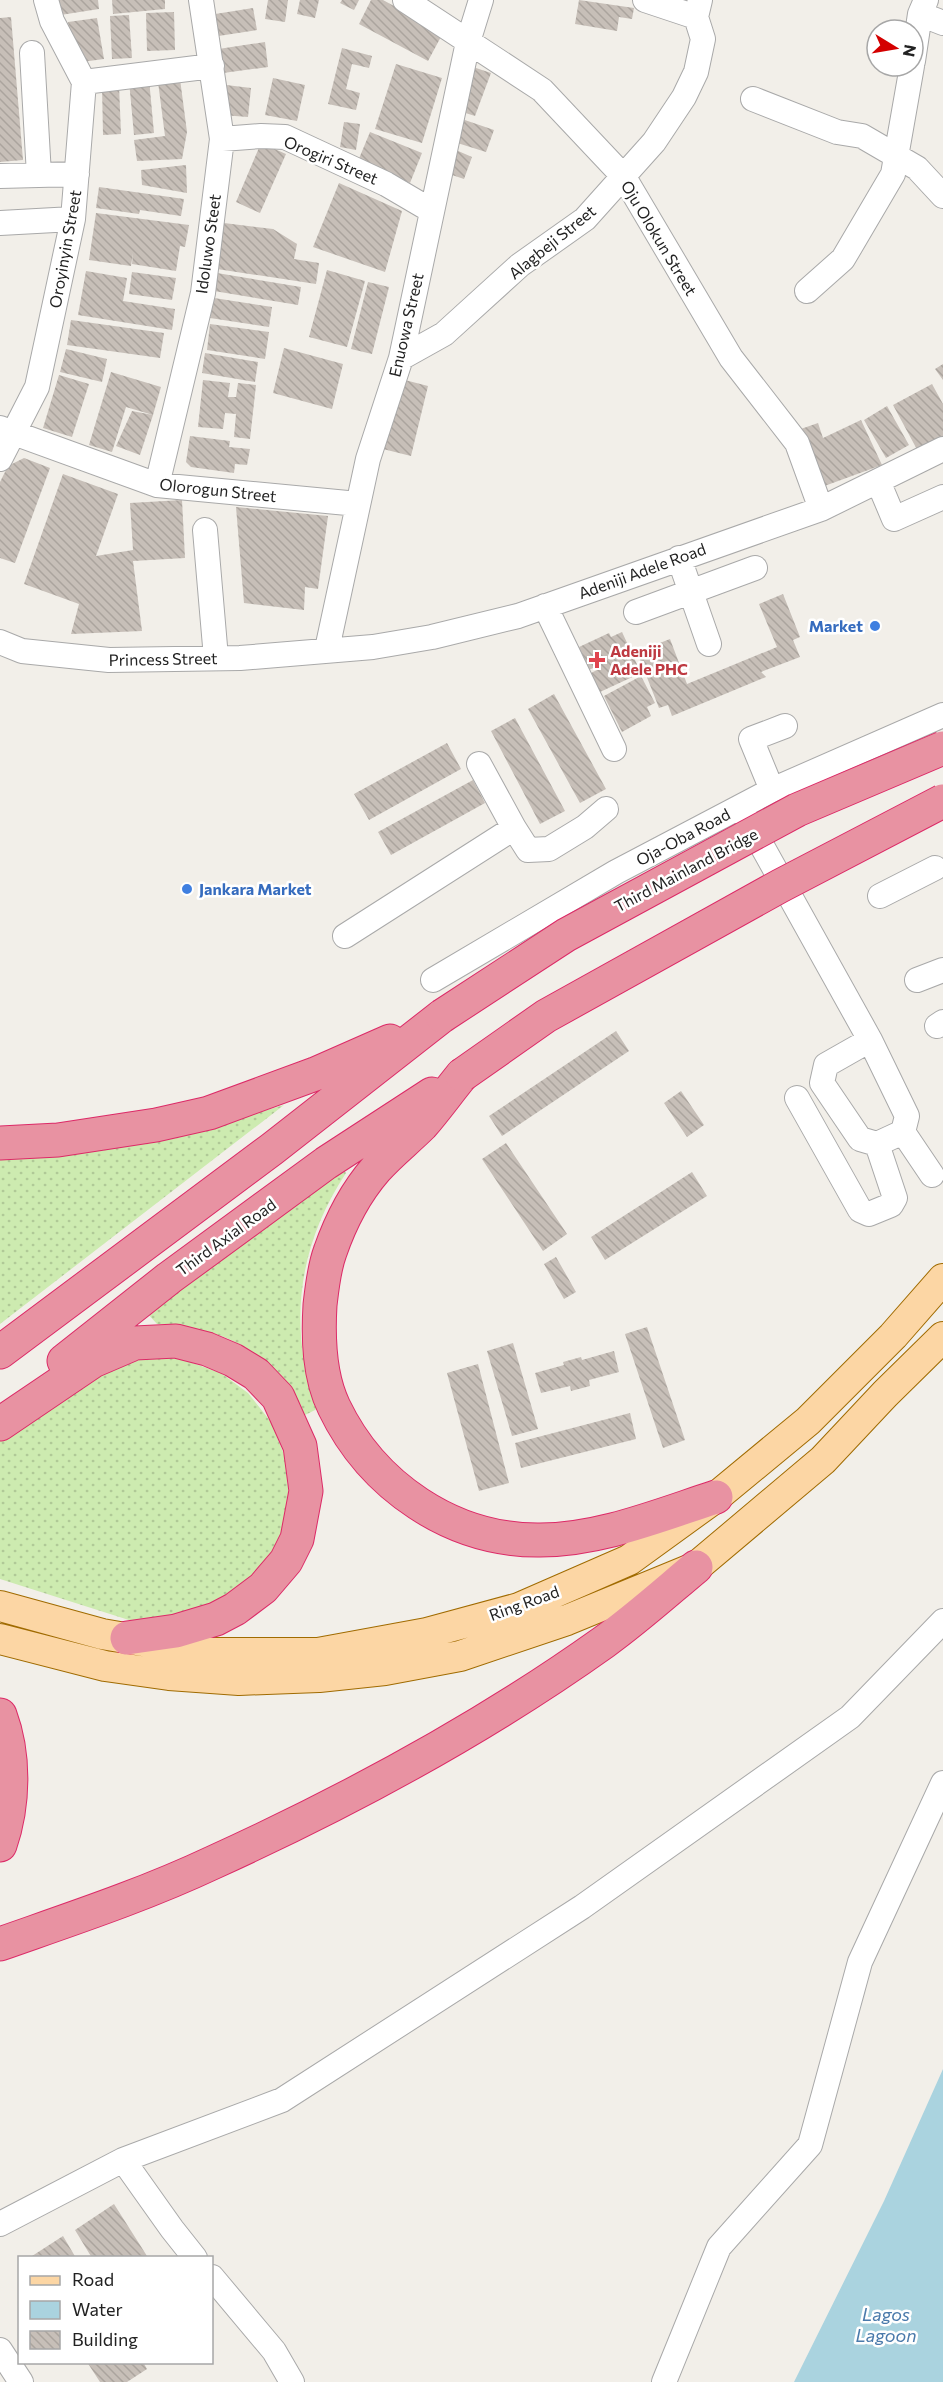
<svg xmlns="http://www.w3.org/2000/svg" width="943" height="2382" font-family="Commissioner,sans-serif">
<defs>
<pattern id="grass-dots" width="8" height="8" patternUnits="userSpaceOnUse" patternTransform="scale(1.5)"><rect width="8" height="8" fill="#cdebb0"/><path d="M2 2h.1M6 6h.1" fill="none" stroke="#b0c997" stroke-width="1.8" stroke-linecap="round"/></pattern>
<pattern id="building-back-hatch" width="6" height="6" patternUnits="userSpaceOnUse" patternTransform="scale(1.5)"><rect width="6" height="6" fill="#c7bfb8"/><path d="M-1 5l2 2M0 0l6 6M5-1l2 2" fill="none" stroke="#aba49e"/></pattern>
</defs>
<rect width="100%" height="100%" fill="#f2efe9"/>
<path fill="url(#grass-dots)" d="M284,1105L0,1324V1157L96,1151L191,1132Z
M341,1166L346,1173C298,1246 287,1327 317,1409L303,1416C289,1398 277,1376 261,1360C233,1333 193,1327 157,1324L147,1313Z
M162,1357L181,1359L221,1373L248,1393L271,1422L285,1457L289,1495L283,1533L265,1567L207,1613L132,1621L0,1579V1441L59,1394L125,1361Z"/>
<path fill="#aad3df" d="M943,2069V2382H794L884,2201Z"/>
<path fill="url(#building-back-hatch)" d="M52,0H98L99,9L54,16Z
M112,0H165V9L113,14Z
M268,0H288L285,22L265,19Z
M300,0H319L315,18L297,14Z
M342,0H359L354,10L340,3Z
M371,0H383L443,33L428,61L359,24Z
M579,0L634,8L632,19L619,17L617,31L575,24Z
M253,8L257,30L212,37L209,15Z
M174,12L175,50L147,51L146,13Z
M129,15L132,58L112,59L110,16Z
M11,17L23,160L0,162V18Z
M97,18L104,59L74,63L68,22Z
M265,42L268,67L216,74L212,50Z
M342,48L372,56L369,68L352,64L346,89L360,93L356,110L328,104Z
M396,64L442,78L422,143L375,129Z
M473,67L491,73L475,116L456,110Z
M273,78L305,85L297,121L265,115Z
M149,79L154,133L134,135L129,81Z
M180,79L187,132L182,159L137,161L134,140L165,136L158,82Z
M218,84L251,88L248,117L222,115Z
M119,85L121,134L103,135L102,86Z
M456,117L494,130L486,152L451,141Z
M344,122L360,124L356,150L340,147Z
M370,132L422,153L410,183L358,161Z
M261,143L286,154L260,213L236,202Z
M449,147L472,157L464,179L443,172Z
M186,165L187,193L142,185L141,170Z
M339,183L402,211L385,272L313,247Z
M99,187L184,199L181,216L140,210L139,214L96,208Z
M96,213L189,225L185,247L180,246L176,271L132,264L133,253L131,266L89,260Z
M224,223L273,229L297,244L294,259L319,263L316,284L217,269Z
M327,270L365,281L347,347L309,337Z
M86,271L127,278L123,301L175,309L172,330L78,315Z
M132,272L176,278L172,300L129,294Z
M217,273L301,287L298,305L214,291Z
M368,282L389,287L372,354L351,349Z
M214,298L272,307L269,327L210,318Z
M71,320L164,333L160,358L67,345Z
M210,324L269,332L265,359L207,350Z
M284,348L343,364L332,409L273,393Z
M66,349L107,359L102,382L60,372Z
M205,353L258,362L255,382L202,373Z
M943,364V380L935,369Z
M111,372L161,387L153,415L126,407L112,452L89,445Z
M59,375L89,384L72,437L43,428Z
M401,379L428,386L411,456L383,449Z
M203,380L230,383L228,397H236L238,383L256,385L250,439L234,437L236,414L225,413L223,429L198,427Z
M932,384L943,404V442L920,455L893,405Z
M887,406L909,445L886,458L864,420Z
M132,411L153,415L140,455L116,446Z
M861,420L882,465L819,488L798,430L818,423L823,438Z
M190,436L230,441L229,447L250,449L247,465L235,464L234,473L191,467L186,462Z
M24,458L50,468L15,563L0,558V482L8,466Z
M63,474L118,494L96,556L133,550L130,503L182,500L185,558L133,561L142,631L71,634L79,604L24,584Z
M236,507L328,516L318,589L305,587L304,610L244,603Z
M783,594L800,637L793,640L800,657L761,672L766,677L672,716L668,705L659,708L637,652L670,639L687,684L777,647L759,604Z
M622,632L641,673L600,692L591,673L599,669L597,666L589,670L579,647L609,633L611,637Z
M641,676L655,703L647,707L651,716L622,732L604,696Z
M554,694L606,789L580,803L528,709Z
M515,718L565,811L540,824L491,731Z
M447,743L461,769L369,820L354,794Z
M473,780L485,803L391,855L378,832Z
M616,1031L629,1051L502,1136L489,1116Z
M681,1091L704,1125L687,1137L664,1103Z
M506,1143L567,1234L543,1251L482,1159Z
M692,1172L707,1196L605,1260L591,1237Z
M556,1257L576,1292L564,1299L544,1264Z
M647,1327L685,1440L663,1448L625,1334Z
M513,1343L538,1429L512,1436L487,1351Z
M614,1351L619,1372L589,1380L590,1386L571,1391L570,1386L541,1393L535,1373L564,1365L563,1362L581,1357L582,1360Z
M478,1364L509,1483L479,1491L447,1373Z
M630,1413L636,1439L521,1468L515,1443Z
M114,2204L147,2256L146,2258H92L75,2230Z
M63,2236L76,2258H29Z
M87,2362H143L147,2369L127,2382H100Z"/>
<g fill="none" stroke-linecap="round" stroke-linejoin="round">
<g stroke="#a9a9a9" stroke-width="26">
<path id="minor" d="M405,0L542,90L624,177L731,358L797,443L821,509
M645,0L696,17
M920,14L943,23
M32,53L39,175
M913,61L920,14L926,0
M84,82L212,66
M753,99L837,132L862,136L917,168L943,196
M222,139L261,136L285,137L386,184L432,211
M0,176L77,174
M0,223L73,219
M807,291L843,259L893,174L912,66
M401,358L444,334L520,265L585,219L654,142L684,97L696,72L703,39L696,17L700,0
M0,428L157,485L358,504
M0,459L37,387L73,219L84,82L52,21L46,0
M878,481L894,519L943,497
M157,485L203,293L222,139L201,0
M205,530L216,658
M679,558L709,644
M545,606L614,749
M636,612L755,568
M0,642L22,651L109,660L240,658L373,647L432,637L518,616L821,509L943,449
M327,649L368,459L401,358L468,42L481,0
M772,790L751,739L785,726
M747,819L870,1040L907,1116L903,1132L877,1144L860,1139L822,1083L826,1065L870,1040
M514,828L528,850L549,849L585,827L606,809
M880,896L935,868
M345,936L514,828L479,764
M433,980L616,872L772,790L943,715
M917,980L943,970
M937,1026L943,1022
M797,1098L860,1210L869,1214L891,1205L895,1198L877,1144
M903,1132L932,1175
M123,2160L172,2229L195,2258
M0,2224L123,2160L282,2100L582,1907L850,1717L943,1621
M212,2277L274,2351L292,2382
M0,2350L21,2382
M664,2382L719,2247L810,2145L860,1962L943,1783"/>
</g>
<g stroke="#a06b00" stroke-width="32">
<path id="major" d="M0,1606L102,1634L212,1653H318L427,1633L519,1608L629,1560L716,1497L808,1421L893,1336L943,1279
M0,1639L105,1666L169,1675L239,1680L319,1677L385,1670L460,1656L567,1620L696,1567L823,1460L885,1394L943,1337"/>
</g>
<g stroke="#dc2a67" stroke-width="35">
<path id="highway" d="M462,1075C448,1092 436,1109 422,1125C407,1140 390,1153 376,1169C356,1192 340,1223 330,1252C324,1268 322,1288 320,1305C318,1339 319,1376 334,1407C372,1486 452,1541 540,1540C600,1540 660,1515 716,1497
M0,1143L58,1140L156,1125L209,1113L315,1074L390,1041
M0,1352L272,1149L442,1016
M64,1361L169,1278L326,1163L432,1094
M0,1424L93,1361L135,1343L176,1341L207,1349L233,1360L256,1374L278,1397L300,1446L306,1491L297,1539L286,1561L263,1588L235,1609L216,1619L176,1631L127,1638
M0,1715C15,1755 14,1805 0,1845
M0,1944C71,1919 144,1895 212,1863C346,1802 485,1727 604,1642C636,1619 666,1592 696,1567"/>
</g>
<use href="#minor" stroke="#fff" stroke-width="24"/>
<use href="#major" stroke="#fcd6a4" stroke-width="30"/>
<use href="#highway" stroke="#e892a2" stroke-width="33"/>
<g stroke="#dc2a67" stroke-width="35" stroke-linecap="butt">
<path id="highway-bridge" d="M442,1016L566,935L797,810L943,748
M462,1075L546,1016L780,886L943,801"/>
</g>
<use href="#highway-bridge" stroke="#e892a2" stroke-width="33"/>
</g>
<g fill="#3f7fe0" stroke="#fff" stroke-width="2">
<circle cx="875" cy="626" r="6"/>
<circle cx="187" cy="889" r="6"/>
</g>
<path fill="#e0444e" stroke="#fff" stroke-width="2" d="M594 651h6v6h6v6h-6v6h-6v-6h-6v-6h6z"/>
<g text-anchor="middle" stroke-width="5" stroke-linejoin="round" paint-order="stroke">
<g font-size="16" fill="#222" stroke="#fff">
<text transform="translate(331 160) rotate(23)" y="6">Orogiri Street</text>
<text transform="translate(659 238) rotate(59)" y="6">Oju Olokun Street</text>
<text transform="translate(552 242) rotate(-39)" y="6">Alagbeji Street</text>
<text transform="translate(208 244) rotate(-82)" y="6">Idoluwo Steet</text>
<text transform="translate(65 249) rotate(-80)" y="6">Oroyinyin Street</text>
<text transform="translate(406 325) rotate(-77)" y="6">Enuowa Street</text>
<text transform="translate(218 490) rotate(6)" y="6">Olorogun Street</text>
<text transform="translate(642 571) rotate(-20)" y="6">Adeniji Adele Road</text>
<text transform="translate(163 659) rotate(-1)" y="6">Princess Street</text>
<text transform="translate(683 837) rotate(-28)" y="6">Oja-Oba Road</text>
<text transform="translate(686 870) rotate(-28)" y="6">Third Mainland Bridge</text>
<text transform="translate(226 1237) rotate(-36)" y="6">Third Axial Road</text>
<text transform="translate(524 1603) rotate(-20)" y="6">Ring Road</text>
</g>
<g font-size="16" font-weight="bold" fill="#366cbe" stroke="#fff" text-anchor="end">
<text x="863" y="632">Market</text>
<text x="199" y="895" text-anchor="start">Jankara Market</text>
</g>
<g font-size="16" font-weight="bold" fill="#be3a42" stroke="#fff" text-anchor="start">
<text x="610" y="657">Adeniji<tspan x="610" dy="18">Adele PHC</tspan></text>
</g>
<g font-size="18" font-style="italic" fill="#4a7aab" stroke="#fff">
<text x="886" y="2321">Lagos<tspan x="886" dy="21">Lagoon</tspan></text>
</g>
</g>
<rect x="18" y="2256" width="195" height="108" fill="#ffffff" stroke="#a7a7a7" stroke-width="1.5"/>
<rect x="30" y="2276" width="30" height="9" fill="#fcd6a4" stroke="#a7a7a7" stroke-width="1.5"/>
<text x="72" y="2286" font-size="18" fill="#222222">Road</text>
<rect x="30" y="2301" width="30" height="18" fill="#aad3df" stroke="#a7a7a7" stroke-width="1.5"/>
<text x="72" y="2316" font-size="18" fill="#222222">Water</text>
<rect x="30" y="2331" width="30" height="18" fill="url(#building-back-hatch)" stroke="#a7a7a7" stroke-width="1.5"/>
<text x="72" y="2346" font-size="18" fill="#222222">Building</text>
<g transform="translate(895 48) rotate(101)"><circle r="28" fill="#ffffff" stroke="#a7a7a7" stroke-width="1.5"/>
<path d="M0-4.5L10 22L0 15L-10 22Z" fill="#d40000"/>
<text y="-9" font-size="16" font-weight="bold" text-anchor="middle" fill="#222222">N</text>
</g>
</svg>
